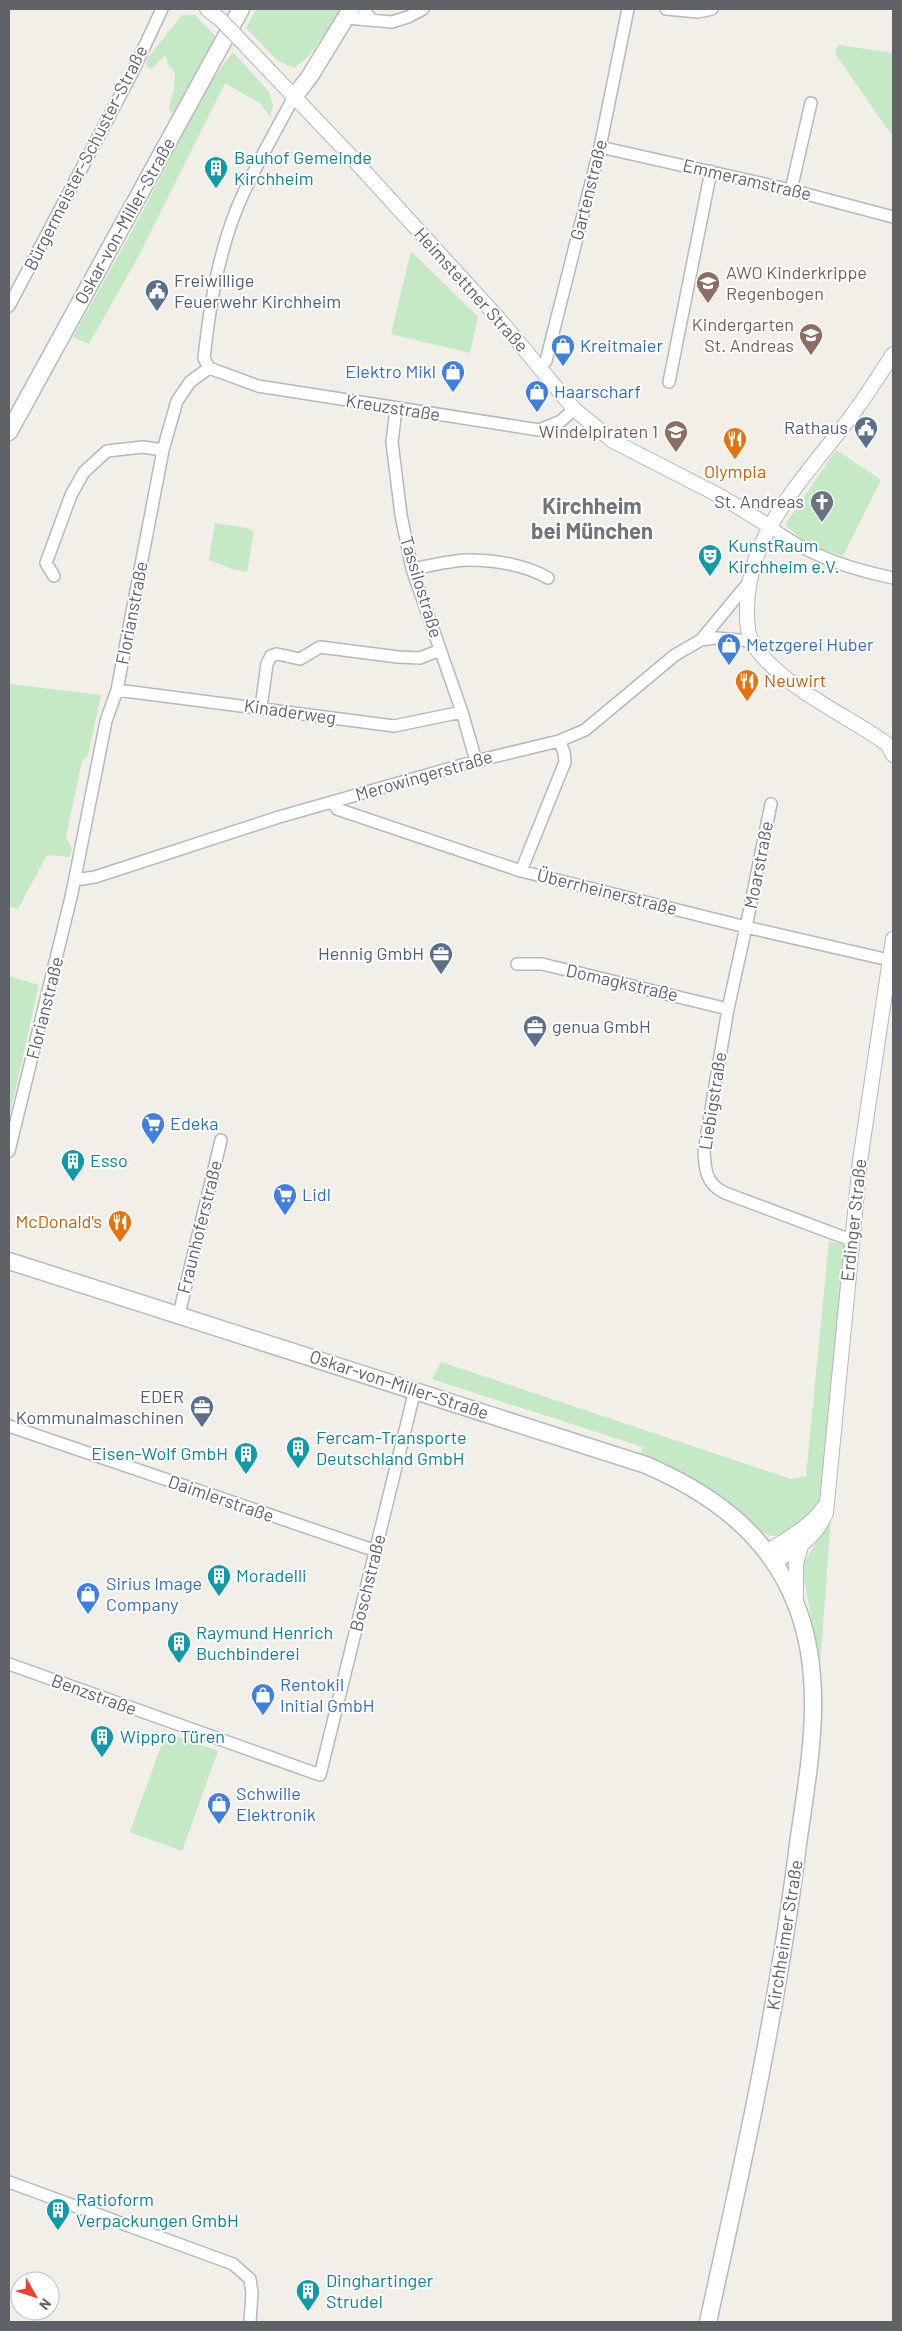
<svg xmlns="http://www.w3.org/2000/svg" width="902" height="2331" font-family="Barlow,sans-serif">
<rect width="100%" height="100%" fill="#f1efe8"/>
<path fill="#c5e8c5" d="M256,9H342L309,56L294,68L278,61L246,28Z
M182,15H195L215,36L180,109L171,113L169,108L174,88L175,73L167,63L166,55L151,69L146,65L147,59Z
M839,45L893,53V137L836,55V49Z
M233,52L269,92L273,105L270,117L261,104L225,83L137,259L89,344L73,337L142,213L209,84Z
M411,251L478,317L470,353L391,334Z
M836,450L881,480L843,556L810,546L785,525Z
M215,523L247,528L254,532L247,572L232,569L209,560Z
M9,684L101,695L88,755L82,761L66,837L72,849L70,857L47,855L18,909L9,906Z
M9,976L39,985L9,1118Z
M829,1241L846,1246L844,1285L819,1501L822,1503C810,1514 794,1535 776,1536C761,1537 750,1519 740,1511C708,1485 678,1470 640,1455L643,1447L432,1379L441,1362L791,1479L806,1476Z
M831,1517L821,1654L819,1663L802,1567Z
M166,1732L218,1751L182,1851L130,1832Z"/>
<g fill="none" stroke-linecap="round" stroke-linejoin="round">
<g stroke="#b5b8bc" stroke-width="14">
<path id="minor" d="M363,9L371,19
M666,9L698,12L712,9
M346,18L392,22L408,17L423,9
M600,147L791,190L893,217
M791,190L811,103
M9,306L132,73L162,9
M209,368L258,386L539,430L561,421L574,409
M540,368L546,361L600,147L628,9
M669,382L711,171
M396,409L392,442L401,515L412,569L462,712L476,761
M769,526C808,555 846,568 893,578
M412,569C430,566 451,560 469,560C495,560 526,565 548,578
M54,576L46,563L71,495L84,472L107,451L143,447L163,450
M701,640L749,582
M117,690L394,726L462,712
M261,707L267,664L271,656L277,654L300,659L320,647L398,657L420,658L440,650
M333,802L337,809L521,871L746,927L889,960
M771,804L746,927L728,1009L704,1151C705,1170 706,1184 725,1193L851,1240
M521,871L565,762L564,752L559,741
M75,880L95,877L279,817L476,761L559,741L585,730L675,655L701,640L716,638L750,641
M517,964H542L728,1009
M9,1151L72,893L106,721L117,690L163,450L177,401L190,382L209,368L204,358C210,302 220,243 244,192C259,160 277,128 294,97
M179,1314L221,1140
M9,1426L376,1551
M9,1664L320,1775L415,1390
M9,2182L233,2264L250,2279L252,2293L250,2322"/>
</g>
<g stroke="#b5b8bc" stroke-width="16">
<path id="tertiary" d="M207,9L221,20
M242,42L345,150L499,319L574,409L613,441L722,497L769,526
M893,354C879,376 865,398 849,419C805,477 745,536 747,613C747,627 748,640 758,651C791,692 845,714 887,744L893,755
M766,1552C787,1539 809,1528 824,1507
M773,1563C797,1548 815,1539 826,1513L860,1161L893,939
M796,1602V1564L801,1546"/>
</g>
<g stroke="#b6babf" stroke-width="19">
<path id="secondary" d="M294,97L310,76L351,9
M9,432L241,9
M9,1261L646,1465C711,1493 768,1534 795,1602C827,1679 809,1765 798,1844C778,2006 743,2164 708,2322"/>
</g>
<use href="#minor" stroke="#fff" stroke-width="11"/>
<use href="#tertiary" stroke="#fff" stroke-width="14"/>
<use href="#secondary" stroke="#fff" stroke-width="16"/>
<g stroke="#b5b8bc" stroke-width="16" stroke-linecap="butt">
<path id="tertiary-bridge" d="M221,20L242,42"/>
</g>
<use href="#tertiary-bridge" stroke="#fff" stroke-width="14"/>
</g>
<defs>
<g id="building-pin" transform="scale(1.25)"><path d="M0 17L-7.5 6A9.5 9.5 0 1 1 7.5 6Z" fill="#0f9aa8" stroke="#fff"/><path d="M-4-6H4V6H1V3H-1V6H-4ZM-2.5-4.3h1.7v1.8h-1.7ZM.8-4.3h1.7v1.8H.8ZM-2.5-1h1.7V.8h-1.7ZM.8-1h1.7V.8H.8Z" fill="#fff"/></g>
<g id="school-pin" transform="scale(1.25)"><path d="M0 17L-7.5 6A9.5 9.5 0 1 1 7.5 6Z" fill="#8d6e63" stroke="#fff"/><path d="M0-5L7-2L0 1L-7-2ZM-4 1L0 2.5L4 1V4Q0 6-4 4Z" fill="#fff"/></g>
<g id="civic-pin" transform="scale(1.25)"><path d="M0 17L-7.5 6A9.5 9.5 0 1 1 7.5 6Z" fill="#5c6f8a" stroke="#fff"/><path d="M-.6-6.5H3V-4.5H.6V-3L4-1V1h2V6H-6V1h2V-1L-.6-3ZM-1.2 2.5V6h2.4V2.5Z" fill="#fff"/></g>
<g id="shop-pin" transform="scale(1.25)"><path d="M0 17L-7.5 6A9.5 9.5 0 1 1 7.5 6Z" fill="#3f7fe0" stroke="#fff"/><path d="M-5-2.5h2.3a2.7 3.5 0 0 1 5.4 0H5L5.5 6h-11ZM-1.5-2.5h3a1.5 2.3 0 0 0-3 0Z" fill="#fff"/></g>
<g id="restaurant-pin" transform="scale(1.25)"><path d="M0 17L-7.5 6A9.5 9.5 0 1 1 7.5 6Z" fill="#e8710a" stroke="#fff"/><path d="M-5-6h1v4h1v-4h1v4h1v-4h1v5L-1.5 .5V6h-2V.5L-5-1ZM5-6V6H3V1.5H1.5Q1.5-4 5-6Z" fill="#fff"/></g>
<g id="church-pin" transform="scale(1.25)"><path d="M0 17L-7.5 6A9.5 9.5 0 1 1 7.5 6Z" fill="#6b7280" stroke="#fff"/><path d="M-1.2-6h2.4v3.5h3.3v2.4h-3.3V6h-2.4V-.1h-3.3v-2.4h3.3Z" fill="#fff"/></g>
<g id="theatre-pin" transform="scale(1.25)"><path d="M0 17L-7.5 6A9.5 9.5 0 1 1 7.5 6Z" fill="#0f9aa8" stroke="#fff"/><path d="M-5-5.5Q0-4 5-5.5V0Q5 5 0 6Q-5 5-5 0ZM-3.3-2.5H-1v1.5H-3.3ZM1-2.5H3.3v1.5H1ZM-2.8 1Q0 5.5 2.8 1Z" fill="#fff"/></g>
<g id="office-pin" transform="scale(1.25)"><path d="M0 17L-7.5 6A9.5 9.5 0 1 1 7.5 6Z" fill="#5c6f8a" stroke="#fff"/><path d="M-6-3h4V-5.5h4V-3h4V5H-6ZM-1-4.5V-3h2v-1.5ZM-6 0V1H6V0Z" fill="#fff"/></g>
<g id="supermarket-pin" transform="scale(1.25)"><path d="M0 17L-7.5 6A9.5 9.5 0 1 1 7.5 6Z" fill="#3f7fe0" stroke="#fff"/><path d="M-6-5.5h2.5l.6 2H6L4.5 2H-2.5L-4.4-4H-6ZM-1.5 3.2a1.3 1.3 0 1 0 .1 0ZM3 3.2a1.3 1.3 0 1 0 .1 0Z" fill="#fff"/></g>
</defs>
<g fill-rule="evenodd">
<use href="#building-pin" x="216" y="168"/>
<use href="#school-pin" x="708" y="283"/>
<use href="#civic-pin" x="157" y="291"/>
<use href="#school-pin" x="811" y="335"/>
<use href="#shop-pin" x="563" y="346"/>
<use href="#shop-pin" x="453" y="372"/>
<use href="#shop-pin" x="537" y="392"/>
<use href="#civic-pin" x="866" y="428"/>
<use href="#school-pin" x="676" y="432"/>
<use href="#restaurant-pin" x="735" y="439"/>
<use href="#church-pin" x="822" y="502"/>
<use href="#theatre-pin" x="710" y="556"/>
<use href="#shop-pin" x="729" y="645"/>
<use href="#restaurant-pin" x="747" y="681"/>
<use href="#office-pin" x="441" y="954"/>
<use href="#office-pin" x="535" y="1027"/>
<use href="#supermarket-pin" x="153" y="1124"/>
<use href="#building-pin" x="73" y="1161"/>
<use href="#supermarket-pin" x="285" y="1195"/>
<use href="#restaurant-pin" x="120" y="1222"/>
<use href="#office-pin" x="202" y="1407"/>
<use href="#building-pin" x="298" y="1448"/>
<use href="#building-pin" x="246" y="1454"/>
<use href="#building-pin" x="219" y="1576"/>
<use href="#shop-pin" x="88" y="1594"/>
<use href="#building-pin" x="179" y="1643"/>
<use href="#shop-pin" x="263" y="1695"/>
<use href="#building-pin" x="102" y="1737"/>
<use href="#shop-pin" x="219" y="1804"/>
<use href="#building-pin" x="58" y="2210"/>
<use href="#building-pin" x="308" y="2291"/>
</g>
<g text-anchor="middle" stroke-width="4" stroke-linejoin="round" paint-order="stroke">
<g font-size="18" fill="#5f6368" stroke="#fff">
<text transform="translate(86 158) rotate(-63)" y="6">Bürgermeister-Schuster-Straße</text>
<text transform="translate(747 180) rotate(13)" y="6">Emmeramstraße</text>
<text transform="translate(589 190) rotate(-76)" y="6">Gartenstraße</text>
<text transform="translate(125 221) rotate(-61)" y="6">Oskar-von-Miller-Straße</text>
<text transform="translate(471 290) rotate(48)" y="6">Heimstettner Straße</text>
<text transform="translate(393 408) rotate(9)" y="6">Kreuzstraße</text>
<text transform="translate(421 587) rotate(73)" y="6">Tassilostraße</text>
<text transform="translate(132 613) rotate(-79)" y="6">Florianstraße</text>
<text transform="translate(290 712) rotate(8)" y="6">Kinaderweg</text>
<text transform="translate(424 776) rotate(-16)" y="6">Merowingerstraße</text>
<text transform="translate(759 865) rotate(-79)" y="6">Moarstraße</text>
<text transform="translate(607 892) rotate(14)" y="6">Überrheinerstraße</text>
<text transform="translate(622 983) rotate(13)" y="6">Domagkstraße</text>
<text transform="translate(45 1008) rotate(-76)" y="6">Florianstraße</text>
<text transform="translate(713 1101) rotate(-81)" y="6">Liebigstraße</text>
<text transform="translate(854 1220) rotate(-84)" y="6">Erdinger Straße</text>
<text transform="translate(200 1227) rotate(-76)" y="6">Fraunhoferstraße</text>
<text transform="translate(399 1385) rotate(18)" y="6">Oskar-von-Miller-Straße</text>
<text transform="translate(221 1499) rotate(19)" y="6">Daimlerstraße</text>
<text transform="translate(368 1583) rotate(-76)" y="6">Boschstraße</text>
<text transform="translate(94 1695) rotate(20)" y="6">Benzstraße</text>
<text transform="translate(785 1935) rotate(-81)" y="6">Kirchheimer Straße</text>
</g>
<g font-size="18" fill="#0d838f" stroke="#fff" text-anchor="start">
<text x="234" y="164">Bauhof Gemeinde<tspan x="234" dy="21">Kirchheim</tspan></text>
<text x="728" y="552">KunstRaum<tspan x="728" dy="21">Kirchheim e.V.</tspan></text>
<text x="90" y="1167">Esso</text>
<text x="316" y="1444">Fercam-Transporte<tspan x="316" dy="21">Deutschland GmbH</tspan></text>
<text x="228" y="1460" text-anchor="end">Eisen-Wolf GmbH</text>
<text x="236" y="1582">Moradelli</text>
<text x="196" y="1639">Raymund Henrich<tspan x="196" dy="21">Buchbinderei</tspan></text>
<text x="120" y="1743">Wippro Türen</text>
<text x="76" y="2206">Ratioform<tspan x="76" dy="21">Verpackungen GmbH</tspan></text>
<text x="326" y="2287">Dinghartinger<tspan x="326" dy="21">Strudel</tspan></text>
</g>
<g font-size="18" fill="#785e54" stroke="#fff" text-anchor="end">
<text x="726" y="279" text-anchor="start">AWO Kinderkrippe<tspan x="726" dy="21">Regenbogen</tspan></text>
<text x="794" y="331">Kindergarten<tspan x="794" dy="21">St. Andreas</tspan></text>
<text x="658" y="438">Windelpiraten 1</text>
</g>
<g font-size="18" fill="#4e5e75" stroke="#fff" text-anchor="end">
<text x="174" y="287" text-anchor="start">Freiwillige<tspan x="174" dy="21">Feuerwehr Kirchheim</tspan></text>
<text x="848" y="434">Rathaus</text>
<text x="424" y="960">Hennig GmbH</text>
<text x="552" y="1033" text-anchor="start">genua GmbH</text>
<text x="184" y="1403">EDER<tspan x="184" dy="21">Kommunalmaschinen</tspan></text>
</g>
<g font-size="18" fill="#366cbe" stroke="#fff" text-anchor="start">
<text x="580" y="352">Kreitmaier</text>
<text x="436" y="378" text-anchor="end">Elektro Mikl</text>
<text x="554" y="398">Haarscharf</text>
<text x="746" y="651">Metzgerei Huber</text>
<text x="170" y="1130">Edeka</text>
<text x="302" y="1201">Lidl</text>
<text x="106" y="1590">Sirius Image<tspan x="106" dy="21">Company</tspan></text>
<text x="280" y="1691">Rentokil<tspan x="280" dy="21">Initial GmbH</tspan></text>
<text x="236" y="1800">Schwille<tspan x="236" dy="21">Elektronik</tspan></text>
</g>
<g font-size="18" fill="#c56008" stroke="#fff">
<text x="735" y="478">Olympia</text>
<text x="764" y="687" text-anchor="start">Neuwirt</text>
<text x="102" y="1228" text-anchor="end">McDonald's</text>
</g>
<g font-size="18" fill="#5b616d" stroke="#fff" text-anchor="end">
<text x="804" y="508">St. Andreas</text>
</g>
<g font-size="22" font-weight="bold" fill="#70757a" stroke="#fff">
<text x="592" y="514">Kirchheim<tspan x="592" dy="25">bei München</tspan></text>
</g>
</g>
<rect width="902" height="2331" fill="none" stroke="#5f6368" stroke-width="20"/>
<g transform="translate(35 2296) rotate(129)"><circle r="24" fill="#ffffff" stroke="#bfc1c3"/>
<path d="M0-4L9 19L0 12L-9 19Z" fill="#ea4335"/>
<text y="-8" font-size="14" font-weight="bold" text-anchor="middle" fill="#5f6368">N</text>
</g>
</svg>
